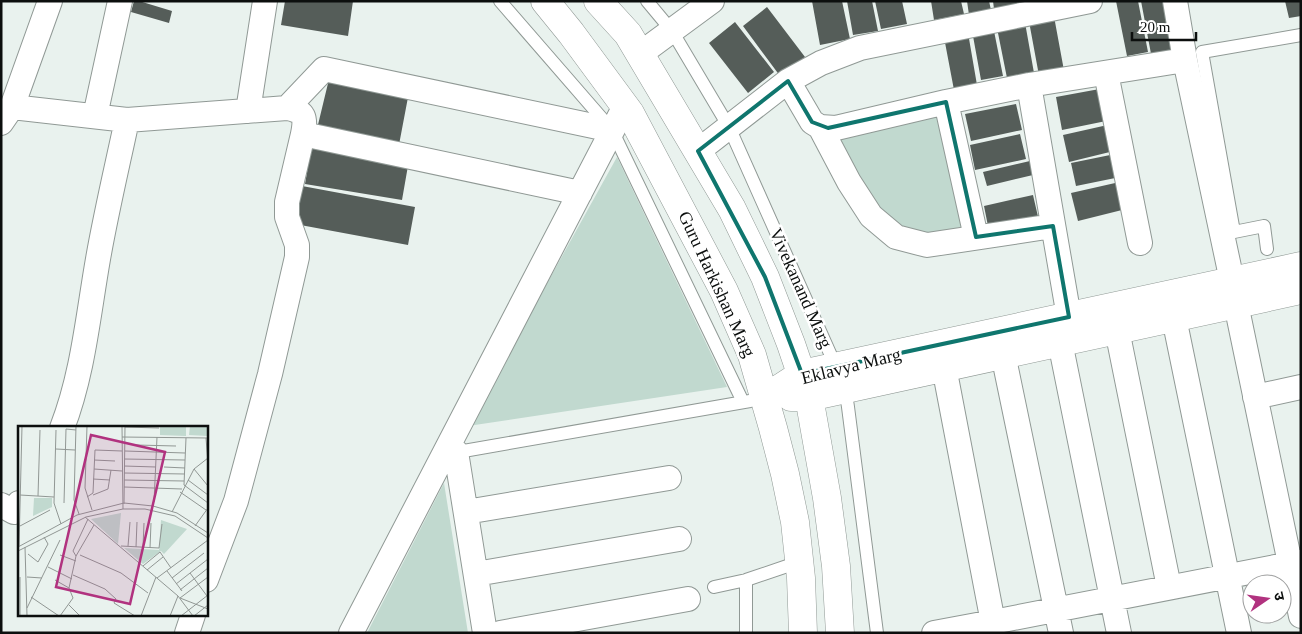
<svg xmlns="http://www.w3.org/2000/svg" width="1302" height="634" font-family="'Times New Roman','Noto Sans Devanagari',serif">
<rect width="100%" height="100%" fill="#e9f2ee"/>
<path fill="#c1d9cf" d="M945,114L968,225L922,237L889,227L858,191L837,135Z
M617,157L727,387L468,426Z
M444,483L468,633H367Z"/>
<path fill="#555d59" d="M134,1H139L172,11L169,23L131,12Z
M285,1H353L348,36L281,25Z
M812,1H842L850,39L820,45Z
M847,1H872L878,31L853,35Z
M875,1H902L907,24L881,29Z
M931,1H961L964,14L934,20Z
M967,1H989L991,10L969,15Z
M993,1H1019L1020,4L994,9Z
M1116,1H1138L1148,52L1127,56Z
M1141,1H1165L1175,55L1152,59Z
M1285,1H1301V16L1289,18Z
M767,7L805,57L780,76L743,26Z
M1053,11L1065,76L1040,81L1028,16Z
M1024,17L1034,73L1007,78L996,23Z
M992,21L1003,76L981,80L971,25Z
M735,22L774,72L748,93L709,43Z
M967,27L977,85L954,90L943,32Z
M330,75L409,92L398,150L316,133Z
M1105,88L1111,120L1062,130L1056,97Z
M1016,104L1022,130L971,141L965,114Z
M1112,124L1118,150L1069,162L1063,135Z
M1020,134L1026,159L975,170L970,145Z
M312,143L409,160L402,200L305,184Z
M1120,153L1125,176L1076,186L1071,163Z
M1030,161L1033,175L987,186L983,172Z
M1124,181L1130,208L1078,221L1071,193Z
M302,186L415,207L408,245L295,224Z
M1033,195L1039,221L989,231L984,206Z"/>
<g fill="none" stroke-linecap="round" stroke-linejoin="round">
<g stroke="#909995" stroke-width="14">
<path id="lane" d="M500,1L612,130L743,402
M647,1L672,31L729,127L837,369
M1267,249L1264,226L1234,232L1202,52L1301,35
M845,387L848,407L877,633
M452,453L750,401
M714,587L746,580L799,562
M746,633V580"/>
</g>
<g stroke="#909995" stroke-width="26">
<path id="street" d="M1175,1L1185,60
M640,54L712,1
M1106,73L1140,243
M788,81L812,122L820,127L836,128L946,102L1029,85L1185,60L1232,281
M1029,85L1069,317
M946,102L976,237
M12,107L50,1
M287,108L324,69L612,130
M248,111L265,1
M95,116L120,1
M1,123L12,107L127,120L287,108C305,111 306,118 303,134L580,193
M820,127L849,182L871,216L896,237L927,245L1053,226
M698,151L788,81L821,63L860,48L1090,1
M1236,304L1301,616
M1174,318L1239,633
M1117,330L1169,587
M1060,342L1119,633
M1003,354L1061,633
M944,367L995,633
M1255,397L1301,387
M62,428C83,374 88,316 98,259C106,213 117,167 127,120
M456,452L485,633
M1,505L14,512L19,503
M466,512L669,478
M476,574L679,539
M206,580L236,501L270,374L297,257V245L287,217V202L303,134
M187,633L193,615
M351,633L625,106
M500,633L688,599
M934,633L993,622L1301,562"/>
</g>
<g stroke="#909995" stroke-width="29">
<path id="secondary" d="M545,1L571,33L630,113L724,291L752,355L773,428L785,474L795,522L801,578L803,633
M598,1L628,34L732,209L765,277L791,344L809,397L827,498L836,566L840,633
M791,397H809L1301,290
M765,398L802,374L1301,266"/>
</g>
<use href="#lane" stroke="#fff" stroke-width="12"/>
<use href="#street" stroke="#fff" stroke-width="24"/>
<use href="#secondary" stroke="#fff" stroke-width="28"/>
</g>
<path fill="none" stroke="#0f766e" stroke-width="4" stroke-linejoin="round" d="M788,81L812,122L828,128L946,102L976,237L1053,226L1069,317L802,374L765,277L698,151Z"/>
<g text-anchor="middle" stroke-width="5" stroke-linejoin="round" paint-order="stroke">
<g font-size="18" fill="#0c0f0e" stroke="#fff">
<text transform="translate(717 284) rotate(65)" y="6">Guru Harkishan Marg</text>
<text transform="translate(801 288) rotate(66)" y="6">Vivekanand Marg</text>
<text transform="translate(851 366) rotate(-14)" y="6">Eklavya Marg</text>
</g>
</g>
<g transform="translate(18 426)">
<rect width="190" height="190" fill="#e9f2ee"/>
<path d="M142,0H168V10L142,9ZM172,0H190V10L171,9ZM16,72H34V81L15,90ZM103,87L100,118L73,93ZM143,94L169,103L146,128L143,125L125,138L106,122L141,124Z" fill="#c1d9cf"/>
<path fill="none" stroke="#919794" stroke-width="1" d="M58,0L56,74L61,88M69,0L67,62L74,84M104,0L105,83M107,1L141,2M38,4L36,77L43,98M104,11L190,12M168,12L166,59L190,77M188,12L190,37M118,19L158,20M38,23L57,24M107,25L167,27M106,33L167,34M76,34L97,35M106,40L138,41M146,41L167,42M76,43L104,45M176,43L190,60M106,47L167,48M75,53L92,54M106,54L166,55M170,54L190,69M106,61L164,63M162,66L188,84M2,69L36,71M75,69L90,63L93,44M20,70L22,4M69,71L75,67L77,24L104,25M136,76L139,11M46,77L48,3L58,4M106,78L107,0M154,86L176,43L190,32M67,91L160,170L175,190M2,100L32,84M177,100L190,82M1,120L4,0M103,120L141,122L144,98M110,120L112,96M0,121L59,89L106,77L135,80L159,87L190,107M7,121L9,190M118,121L119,96M125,121L126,97M132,122L133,97M0,125L68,91L105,83H127L157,90L190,112M10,128L20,136L30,118L26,111M42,129L58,135M62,129L103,147L130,167M58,130L55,125L70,93M125,140L142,126L153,142M30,141L54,153M129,144L145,131M149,145L164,165M172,147L189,170M55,149L87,163L98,173L96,177L117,190M9,151L24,152M139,152L190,114M154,152L186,127M37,154L51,162M158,158L190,133M162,164L190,142M13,171L41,190M162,172L190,151M162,172L190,183M51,179L62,190M9,182L42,114M2,190V151M42,190L55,172L51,162L58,130L76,99M123,190L138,151M152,190L160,170M163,190L190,169M176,190L190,179"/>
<path fill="#b1327f" fill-opacity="0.15" stroke="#b1327f" stroke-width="2.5" d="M73,9L147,26L112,178L38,161Z"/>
<rect width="190" height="190" fill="none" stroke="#0c0f0e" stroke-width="2.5"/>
</g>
<rect width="1302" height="634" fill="none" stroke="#0c0f0e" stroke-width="5"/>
<g transform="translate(1267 599) rotate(77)"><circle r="24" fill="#ffffff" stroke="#9e9f9f"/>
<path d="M0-4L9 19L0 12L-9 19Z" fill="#b1327f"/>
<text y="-8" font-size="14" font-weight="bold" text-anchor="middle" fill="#0c0f0e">उ</text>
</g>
<path d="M1132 32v8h64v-8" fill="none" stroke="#0c0f0e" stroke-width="2.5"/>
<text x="1140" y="32" font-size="15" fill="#0c0f0e" stroke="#ffffff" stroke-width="4" paint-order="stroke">20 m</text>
</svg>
